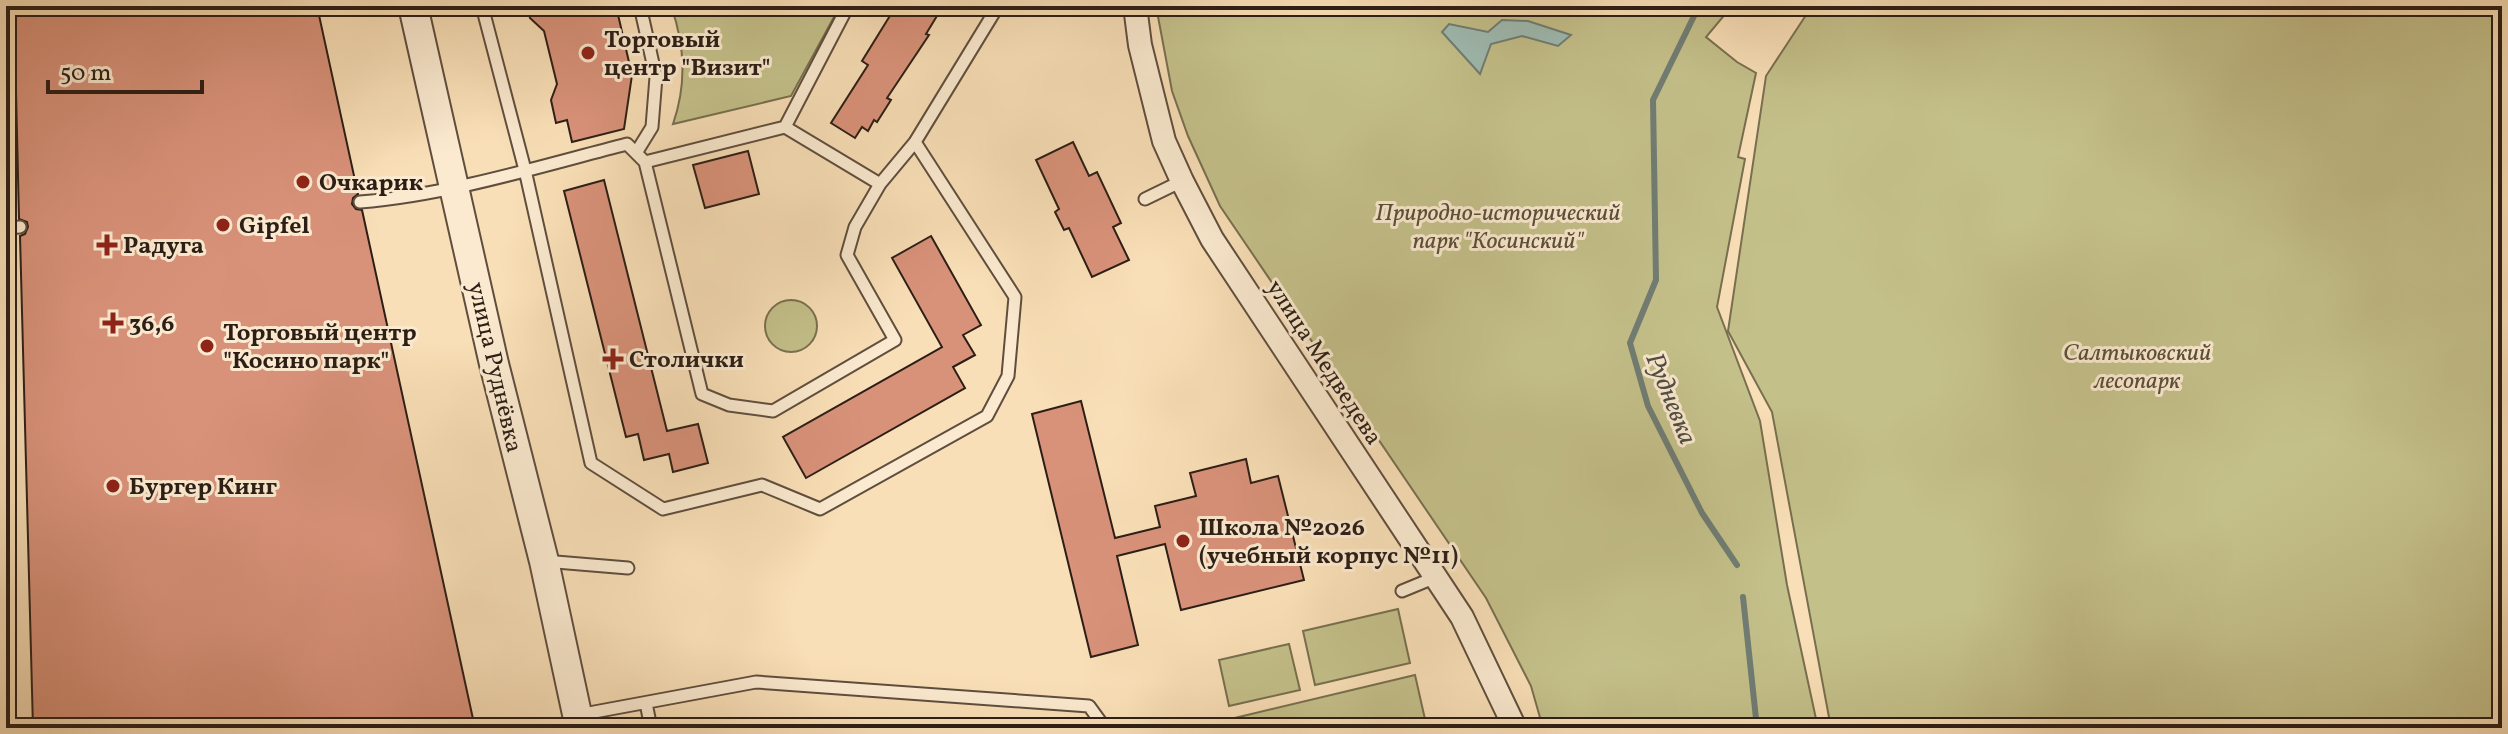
<svg xmlns="http://www.w3.org/2000/svg" width="2508" height="734" font-family="Vollkorn,serif">
<rect width="100%" height="100%" fill="#f9dfb7"/>
<filter id="stains"><feTurbulence type="fractalNoise" baseFrequency=".0025" numOctaves="4"/><feColorMatrix values="0 0 0 0 .2 0 0 0 0 .09 0 0 0 0 .02 0 0 0 .5 -.17"/></filter>
<radialGradient id="worn" r=".72"><stop offset=".6" stop-color="#630" stop-opacity="0"/><stop offset="1" stop-color="#630" stop-opacity=".3"/></radialGradient>
<path fill="#c4c08a" stroke="#786f50" stroke-width="2" d="M671,6H840L791,96L673,124C687,84 685,45 671,6Z
M1156,6H1732L1706,37L1737,62L1756,73L1738,157L1745,159L1717,307L1760,421L1787,585L1818,728H1543L1531,686L1486,598L1220,206L1188,136L1172,91Z
M1812,6H2502V728H1831L1772,412L1728,331L1766,76Z
M765 326a26 26 0 1 1 52 0a26 26 0 1 1-52 0Z
M1398,609L1410,663L1315,685L1303,631Z
M1289,644L1300,690L1229,706L1219,660Z
M1415,675L1427,728H1223L1222,721Z"/>
<path fill="#9ebcb3" stroke="#707d74" stroke-width="2" d="M1502,20L1528,21L1571,35L1558,46L1522,36L1491,44L1480,74L1442,32L1449,24L1488,32Z"/>
<g fill="none" stroke-linecap="round" stroke-linejoin="round">
<path stroke="#707d74" stroke-width="6" d="M1701,6L1696,12L1653,100L1656,280L1630,343L1648,406L1702,513L1737,565
M1743,597L1757,728"/>
</g>
<path fill="#d9927a" stroke="#2c1e16" stroke-width="2" d="M14,6H317L358,194L353,198L352,204L356,209L362,210L475,728H33L20,236L25,234L28,227L27,222L19,219Z
M527,6H616L632,75L624,129L572,142L567,120L556,123L551,100L557,84L544,31L530,18Z
M896,6H943L926,34L929,35L887,98L891,100L877,122L874,120L868,131L862,127L855,138L831,123L868,65L862,61Z
M1073,142L1089,176L1097,172L1121,223L1113,227L1129,260L1092,277L1069,228L1064,230L1055,212L1059,209L1036,160Z
M748,151L759,194L705,208L693,165Z
M604,180L667,431L698,424L708,463L673,472L669,454L644,460L638,434L626,437L564,191Z
M931,236L981,325L963,335L975,355L953,367L965,388L806,478L783,437L942,347L892,258Z
M1081,401L1115,538L1160,527L1155,506L1196,496L1190,473L1246,459L1251,483L1278,476L1304,580L1181,610L1165,544L1117,556L1138,645L1091,657L1032,414Z"/>
<g fill="none" stroke-linecap="round" stroke-linejoin="round">
<g stroke="#5f4e3e" stroke-width="15">
<path id="service" d="M482,6L525,170L591,463L663,509L762,485L820,509L987,416L1008,376L1015,297L915,142
M785,127L880,184
M636,153L652,127L656,77L640,6
M645,162L785,127L848,6
M1145,199L1182,181
M360,202C448,195 541,166 627,144L645,162L702,394L729,405L773,411L895,340L847,255L855,227L880,184L915,142L998,6
M6,228L20,227
M544,561L628,568
M1402,591L1436,577
M646,703L651,728
M578,715L756,682L1089,706L1105,728"/>
</g>
<g stroke="#5f4e3e" stroke-width="26">
<path id="minor" d="M1135,6L1140,45L1164,141L1182,181L1212,239L1462,617L1515,728"/>
</g>
<g stroke="#5f4e3e" stroke-width="32">
<path id="tertiary" d="M413,6L494,364L544,561L580,728"/>
</g>
<use href="#service" stroke="#fbead0" stroke-width="11"/>
<use href="#minor" stroke="#fbead0" stroke-width="22"/>
<use href="#tertiary" stroke="#fbead0" stroke-width="28"/>
</g>
<g fill="#8f2418" stroke="#fbead0" stroke-width="3">
<circle cx="588" cy="53" r="8"/>
<circle cx="303" cy="182" r="8"/>
<circle cx="223" cy="225" r="8"/>
<path d="M103 233h8v8h8v8h-8v8h-8v-8h-8v-8h8z"/>
<path d="M109 311h8v8h8v8h-8v8h-8v-8h-8v-8h8z"/>
<circle cx="207" cy="346" r="8"/>
<path d="M609 347h8v8h8v8h-8v8h-8v-8h-8v-8h8z"/>
<circle cx="113" cy="486" r="8"/>
<circle cx="1183" cy="541" r="8"/>
</g>
<g text-anchor="middle" stroke-width="6" stroke-linejoin="round" paint-order="stroke">
<g font-size="24" font-weight="bold" fill="#2c1e16" stroke="#fbead0" text-anchor="start">
<text x="604" y="47">Торговый<tspan x="604" dy="28">центр "Визит"</tspan></text>
<text x="319" y="190">Очкарик</text>
<text x="239" y="233">Gipfel</text>
<text x="123" y="253">Радуга</text>
<text x="129" y="331">36,6</text>
<text x="223" y="340">Торговый центр<tspan x="223" dy="28">"Косино парк"</tspan></text>
<text x="629" y="367">Столички</text>
<text x="129" y="494">Бургер Кинг</text>
<text x="1199" y="535">Школа №2026<tspan x="1199" dy="28">(учебный корпус №11)</tspan></text>
</g>
<g font-size="24" font-style="italic" fill="#5a4f39" stroke="#fbead0">
<text x="1498" y="220">Природно-исторический<tspan x="1498" dy="28">парк "Косинский"</tspan></text>
<text x="2137" y="360">Салтыковский<tspan x="2137" dy="28">лесопарк</tspan></text>
</g>
<g font-size="24" fill="#2c1e16" stroke="#fbead0">
<text transform="translate(1325 362) rotate(57)" y="8">улица Медведева</text>
<text transform="translate(496 367) rotate(77)" y="8">улица Руднёвка</text>
</g>
<g font-size="26" font-style="italic" fill="#4e4d45" stroke="#fbead0">
<text transform="translate(1672 398) rotate(68)" y="9">Рудневка</text>
</g>
</g>
<rect width="2508" height="734" fill="none" stroke="#f9dfb7" stroke-width="32"/>
<rect x="8" y="8" width="2492" height="718" fill="none" stroke="#2c1e16" stroke-width="4"/>
<rect x="16" y="16" width="2476" height="702" fill="none" stroke="#2c1e16" stroke-width="2"/>
<path d="M48 80v12h154v-12" fill="none" stroke="#2c1e16" stroke-width="4"/>
<text x="60" y="80" font-size="24" fill="#2c1e16" stroke="#fbead0" stroke-width="6" paint-order="stroke">50 m</text>
<rect width="100%" height="100%" filter="url(#stains)"/>
<rect width="100%" height="100%" fill="url(#worn)"/>
</svg>
